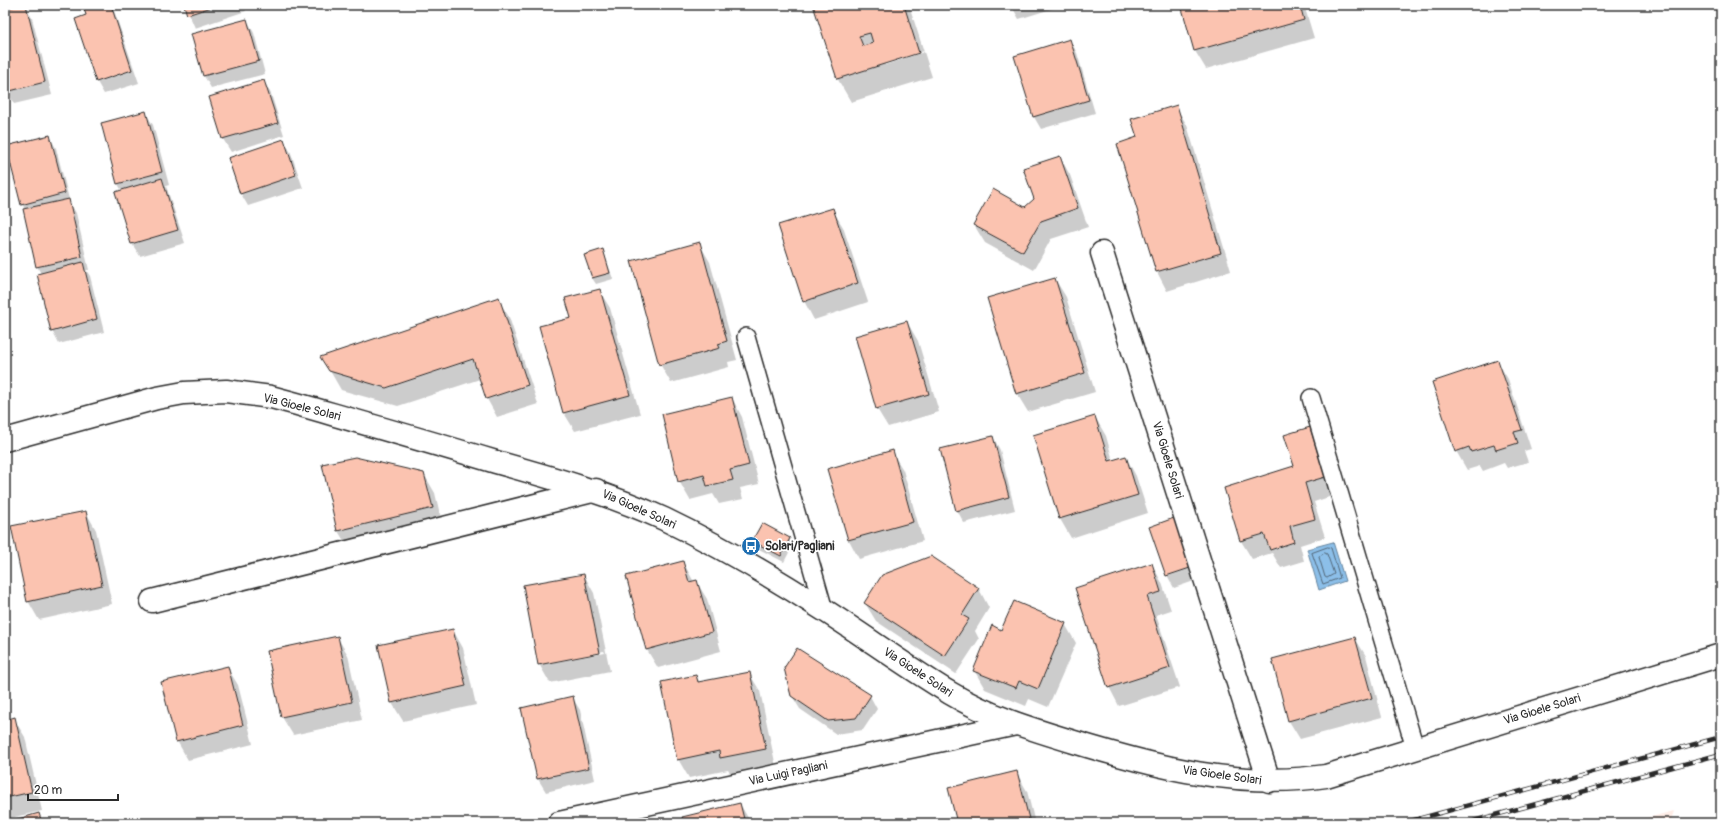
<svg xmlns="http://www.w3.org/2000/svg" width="1726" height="828" font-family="Pangolin,sans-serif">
<rect width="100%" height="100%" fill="#fff"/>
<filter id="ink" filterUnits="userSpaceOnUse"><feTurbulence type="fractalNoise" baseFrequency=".025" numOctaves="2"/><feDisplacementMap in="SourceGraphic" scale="8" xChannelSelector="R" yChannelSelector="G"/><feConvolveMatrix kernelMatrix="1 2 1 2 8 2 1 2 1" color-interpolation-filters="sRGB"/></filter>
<g filter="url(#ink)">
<path fill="#feede7" d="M1674,811L1670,823H1628Z"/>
<path fill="#8cbfe9" stroke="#65849d" d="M1333,542L1345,581L1319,590L1307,549Z"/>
<path fill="#0003" fill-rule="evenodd" d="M5,5H33V7L27,9L32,18L52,95L14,104L7,91L5,85Z
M79,5H112L139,83L104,94L97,82L87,16L85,9L82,10Z
M185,5H244L246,11L195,28Z
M814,5H909L932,77L851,102L837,78ZM924,51V52L885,65V63Z
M1011,5H1064L1019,19Z
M1182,5H1304L1314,38L1206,69L1195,51Z
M247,20L254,33L265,74L211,88L204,76Z
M1070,40L1077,53L1095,113L1041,129L1034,117Z
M264,81L271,94L284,135L231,152L223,139L210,97Z
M1176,107L1187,125L1231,271L1167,291L1157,272L1118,144L1138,138Z
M145,112L153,125L169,185L166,186L185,243L140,256L132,244L122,191L118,184Z
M49,136L56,148L70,203L76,213L89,270H86L90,276L104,332L59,344L52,331L41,274L37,266L25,209L22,204Z
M284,140L291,153L303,188L248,206L241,194Z
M1060,157L1070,175L1088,227L1051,239L1034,270L985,243L974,225L1025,208L1035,199Z
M832,209L843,227L868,302L814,320L804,301Z
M699,243L710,262L737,360L728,362L729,367L671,383L660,364Z
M603,250L613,279L596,284L592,278Z
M1055,279L1066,297L1095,392L1028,412L1017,394L988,299Z
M599,290L610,308L640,414L575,431L564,413L540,327L572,318Z
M498,299L509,317L538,404L497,417L487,399L480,379L398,406L341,390L322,357Z
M907,322L918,341L939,412L888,427L877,409Z
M1497,361L1508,379L1531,449L1524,451L1528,462L1507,468L1504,463L1483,471L1480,466L1467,470L1456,451Z
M732,398L742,417L759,484L740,488L743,499L719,504L713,494L690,500L679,481Z
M1095,417L1106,436L1113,461L1126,457L1136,476L1148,513L1071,538L1060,519L1034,436Z
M1310,428L1320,447L1335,495L1314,502L1325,537L1300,545L1304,561L1281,568L1272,553L1252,559L1241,541L1225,489L1295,467Z
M993,437L1000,450L1015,510L964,523L957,510Z
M892,452L903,470L923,541L859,559L849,540L829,469Z
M323,465L424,474L435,493L443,527L349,549L338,531Z
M86,512L96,530L112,604L39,620L28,601Z
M1173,520L1181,532L1197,580L1174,588L1167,575Z
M762,525L790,539L793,545L784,562L757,548L753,541Z
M931,557L979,589L989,608L975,631L979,639L956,674L876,621L865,603Z
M683,562L694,582L696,581L707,599L721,651L658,668L647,650L627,577Z
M1152,564L1162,583L1171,610L1156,615L1180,687L1119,706L1109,687Z
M584,575L594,593L610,671L550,683L539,664ZM604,651L605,653L544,664V662Z
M1065,624L1076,643L1048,707L1029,699L1026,706L985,689L974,670L1002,631Z
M453,630L463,648L476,705L403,721L392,703Z
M337,637L348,655L362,720L293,735L282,717L268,652Z
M1355,638L1366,656L1382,717L1300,739L1289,721Z
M227,667L238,685L253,744L188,760L177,741Z
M749,673L760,691L776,767L732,776L728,770L689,778L678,759L696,676L700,683Z
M792,696H870L877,709L863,730L836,734L800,709Z
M572,697L580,710L595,780L546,792L538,779L523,708Z
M14,719L25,737L42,811L5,819V721Z
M1016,772L1027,791L1035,823H958Z
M740,804L751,823H685Z"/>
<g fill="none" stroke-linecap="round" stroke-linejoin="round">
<path stroke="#526677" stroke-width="1" d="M1328,547L1331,548L1340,578L1323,584L1312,553Z
M1325,553L1327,554L1334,574L1327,578L1325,577L1319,557Z"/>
</g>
<path fill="#fbc3b0" stroke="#2b2b2b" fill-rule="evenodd" d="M20,5H26L45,82L6,92L5,9Z
M83,5H111L132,70L96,82L75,19L86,15Z
M184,5H218L187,15Z
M813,5H904L919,53L837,79ZM870,33L873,43L863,46L859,36Z
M1181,5H1300L1304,20L1194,51Z
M247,19L259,61L203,76L191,34Z
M1070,39L1089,100L1033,117L1014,56Z
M264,80L278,123L222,139L209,97Z
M1177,105L1221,253L1156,272L1117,144L1137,137L1131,119Z
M146,111L162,172L117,184L101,123Z
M50,135L65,193L21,205L6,146Z
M284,139L296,175L240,194L228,158Z
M1060,156L1078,208L1041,221L1023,252L973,225L993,189L1025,207L1034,199L1023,168Z
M162,178L178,230L131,244L115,192Z
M69,199L82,257L36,267L23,209Z
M833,208L858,283L803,302L778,225Z
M700,242L727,341L718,344L720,348L659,365L631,261Z
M603,249L610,273L592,278L584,255Z
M83,262L97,319L51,332L37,274Z
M1055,278L1085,373L1016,394L987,298Z
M600,289L630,395L563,413L539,326L571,318L565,298Z
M499,297L528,385L486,399L473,359L386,388L329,371L320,357Z
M907,321L929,394L876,409L855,336Z
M1498,360L1522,430L1514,432L1518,443L1496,450L1494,445L1471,452L1469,447L1455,452L1432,382Z
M732,397L749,465L730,470L733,480L707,486L704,475L678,482L662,414Z
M1095,416L1109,461L1126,456L1138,495L1059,519L1033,435Z
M1310,427L1325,477L1305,483L1315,519L1290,526L1294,542L1270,550L1264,534L1240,541L1224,488L1294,466L1284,435Z
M993,436L1009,497L956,511L940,449Z
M893,450L913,522L848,540L827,469Z
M355,457L424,473L433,508L337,531L322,464Z
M86,511L102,585L27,602L11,526Z
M1174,518L1190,568L1166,576L1149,527Z
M762,523L790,538L781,556L752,541Z
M931,556L979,588L962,615L969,619L945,656L864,603L882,575Z
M683,561L689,582L697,580L712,632L646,650L626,576Z
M1152,563L1161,592L1147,596L1170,668L1108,688L1075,588Z
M584,574L600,653L538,665L523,585Z
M1014,601L1066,623L1038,689L1019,681L1016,688L973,671L992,625L1001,630Z
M453,629L466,686L391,703L378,645Z
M338,636L352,702L281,717L267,651Z
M1355,637L1372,698L1288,721L1272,659Z
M797,648L871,695L856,718L828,721L791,696L784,668Z
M228,666L243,725L176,742L161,682Z
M750,672L766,749L720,758L719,751L677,760L661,682L696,675L698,682Z
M573,696L589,768L537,779L521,708Z
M15,717L32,792L5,798V720Z
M1017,771L1030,823H957L948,788Z
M740,803L745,823H684L682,817Z
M39,813L42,823H11V821Z"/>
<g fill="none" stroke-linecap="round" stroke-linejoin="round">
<g stroke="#2b2b2b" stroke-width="20">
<path id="lane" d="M746,337L824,610
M1311,398L1415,748"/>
</g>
<g stroke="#2b2b2b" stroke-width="25">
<path id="street" d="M1102,253L1269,781
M152,601L596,490
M559,823L1016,724"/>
</g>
<g stroke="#2b2b2b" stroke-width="25">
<path id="secondary" d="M5,440L157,398L184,393L226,391L271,397L297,404C363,423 430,442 496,462C553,478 610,494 664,519C720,546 773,577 824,610C866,637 907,667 950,693C988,716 1031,729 1074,742C1156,767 1240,789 1326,776L1721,655"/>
</g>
<use href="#lane" stroke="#fff" stroke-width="17"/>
<use href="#street" stroke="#fff" stroke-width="22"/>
<use href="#secondary" stroke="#fff" stroke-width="22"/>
<g stroke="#2b2b2b" stroke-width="4.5">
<path id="rail" d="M1403,823L1721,737
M1466,823L1721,754"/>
</g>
<use href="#rail" stroke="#fff" stroke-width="3" stroke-dasharray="9" stroke-linecap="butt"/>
</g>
</g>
<defs>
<g id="bus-disc" transform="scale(1)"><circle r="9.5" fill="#1f6fb2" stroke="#fff"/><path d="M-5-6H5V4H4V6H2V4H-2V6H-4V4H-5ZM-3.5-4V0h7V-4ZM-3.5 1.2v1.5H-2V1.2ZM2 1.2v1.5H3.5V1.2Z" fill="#fff"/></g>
</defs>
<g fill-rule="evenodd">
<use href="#bus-disc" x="751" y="546"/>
</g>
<g text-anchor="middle" stroke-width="3.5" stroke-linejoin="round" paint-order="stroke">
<g font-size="12" fill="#2b2b2b" stroke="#fff">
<text transform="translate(302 407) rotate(14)" y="4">Via Gioele Solari</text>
<text transform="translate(1168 460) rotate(73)" y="4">Via Gioele Solari</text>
<text transform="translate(639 509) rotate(24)" y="4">Via Gioele Solari</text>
<text transform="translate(918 672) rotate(33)" y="4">Via Gioele Solari</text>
<text transform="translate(1542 709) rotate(-17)" y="4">Via Gioele Solari</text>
<text transform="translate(788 773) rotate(-12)" y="4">Via Luigi Pagliani</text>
<text transform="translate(1222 775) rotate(8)" y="4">Via Gioele Solari</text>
</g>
<g font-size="12" font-weight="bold" fill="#2b2b2b" stroke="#fff" text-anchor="start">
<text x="765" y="550">Solari/Pagliani</text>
</g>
</g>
<rect width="1726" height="828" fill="none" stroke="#fff" stroke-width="20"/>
<rect x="10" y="10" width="1706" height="808" fill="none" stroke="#2b2b2b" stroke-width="1.5" filter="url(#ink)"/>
<path d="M28 794v6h90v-6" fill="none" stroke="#2b2b2b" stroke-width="2"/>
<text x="34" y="794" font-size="12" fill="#2b2b2b" stroke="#ffffff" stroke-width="3" paint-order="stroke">20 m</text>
</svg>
